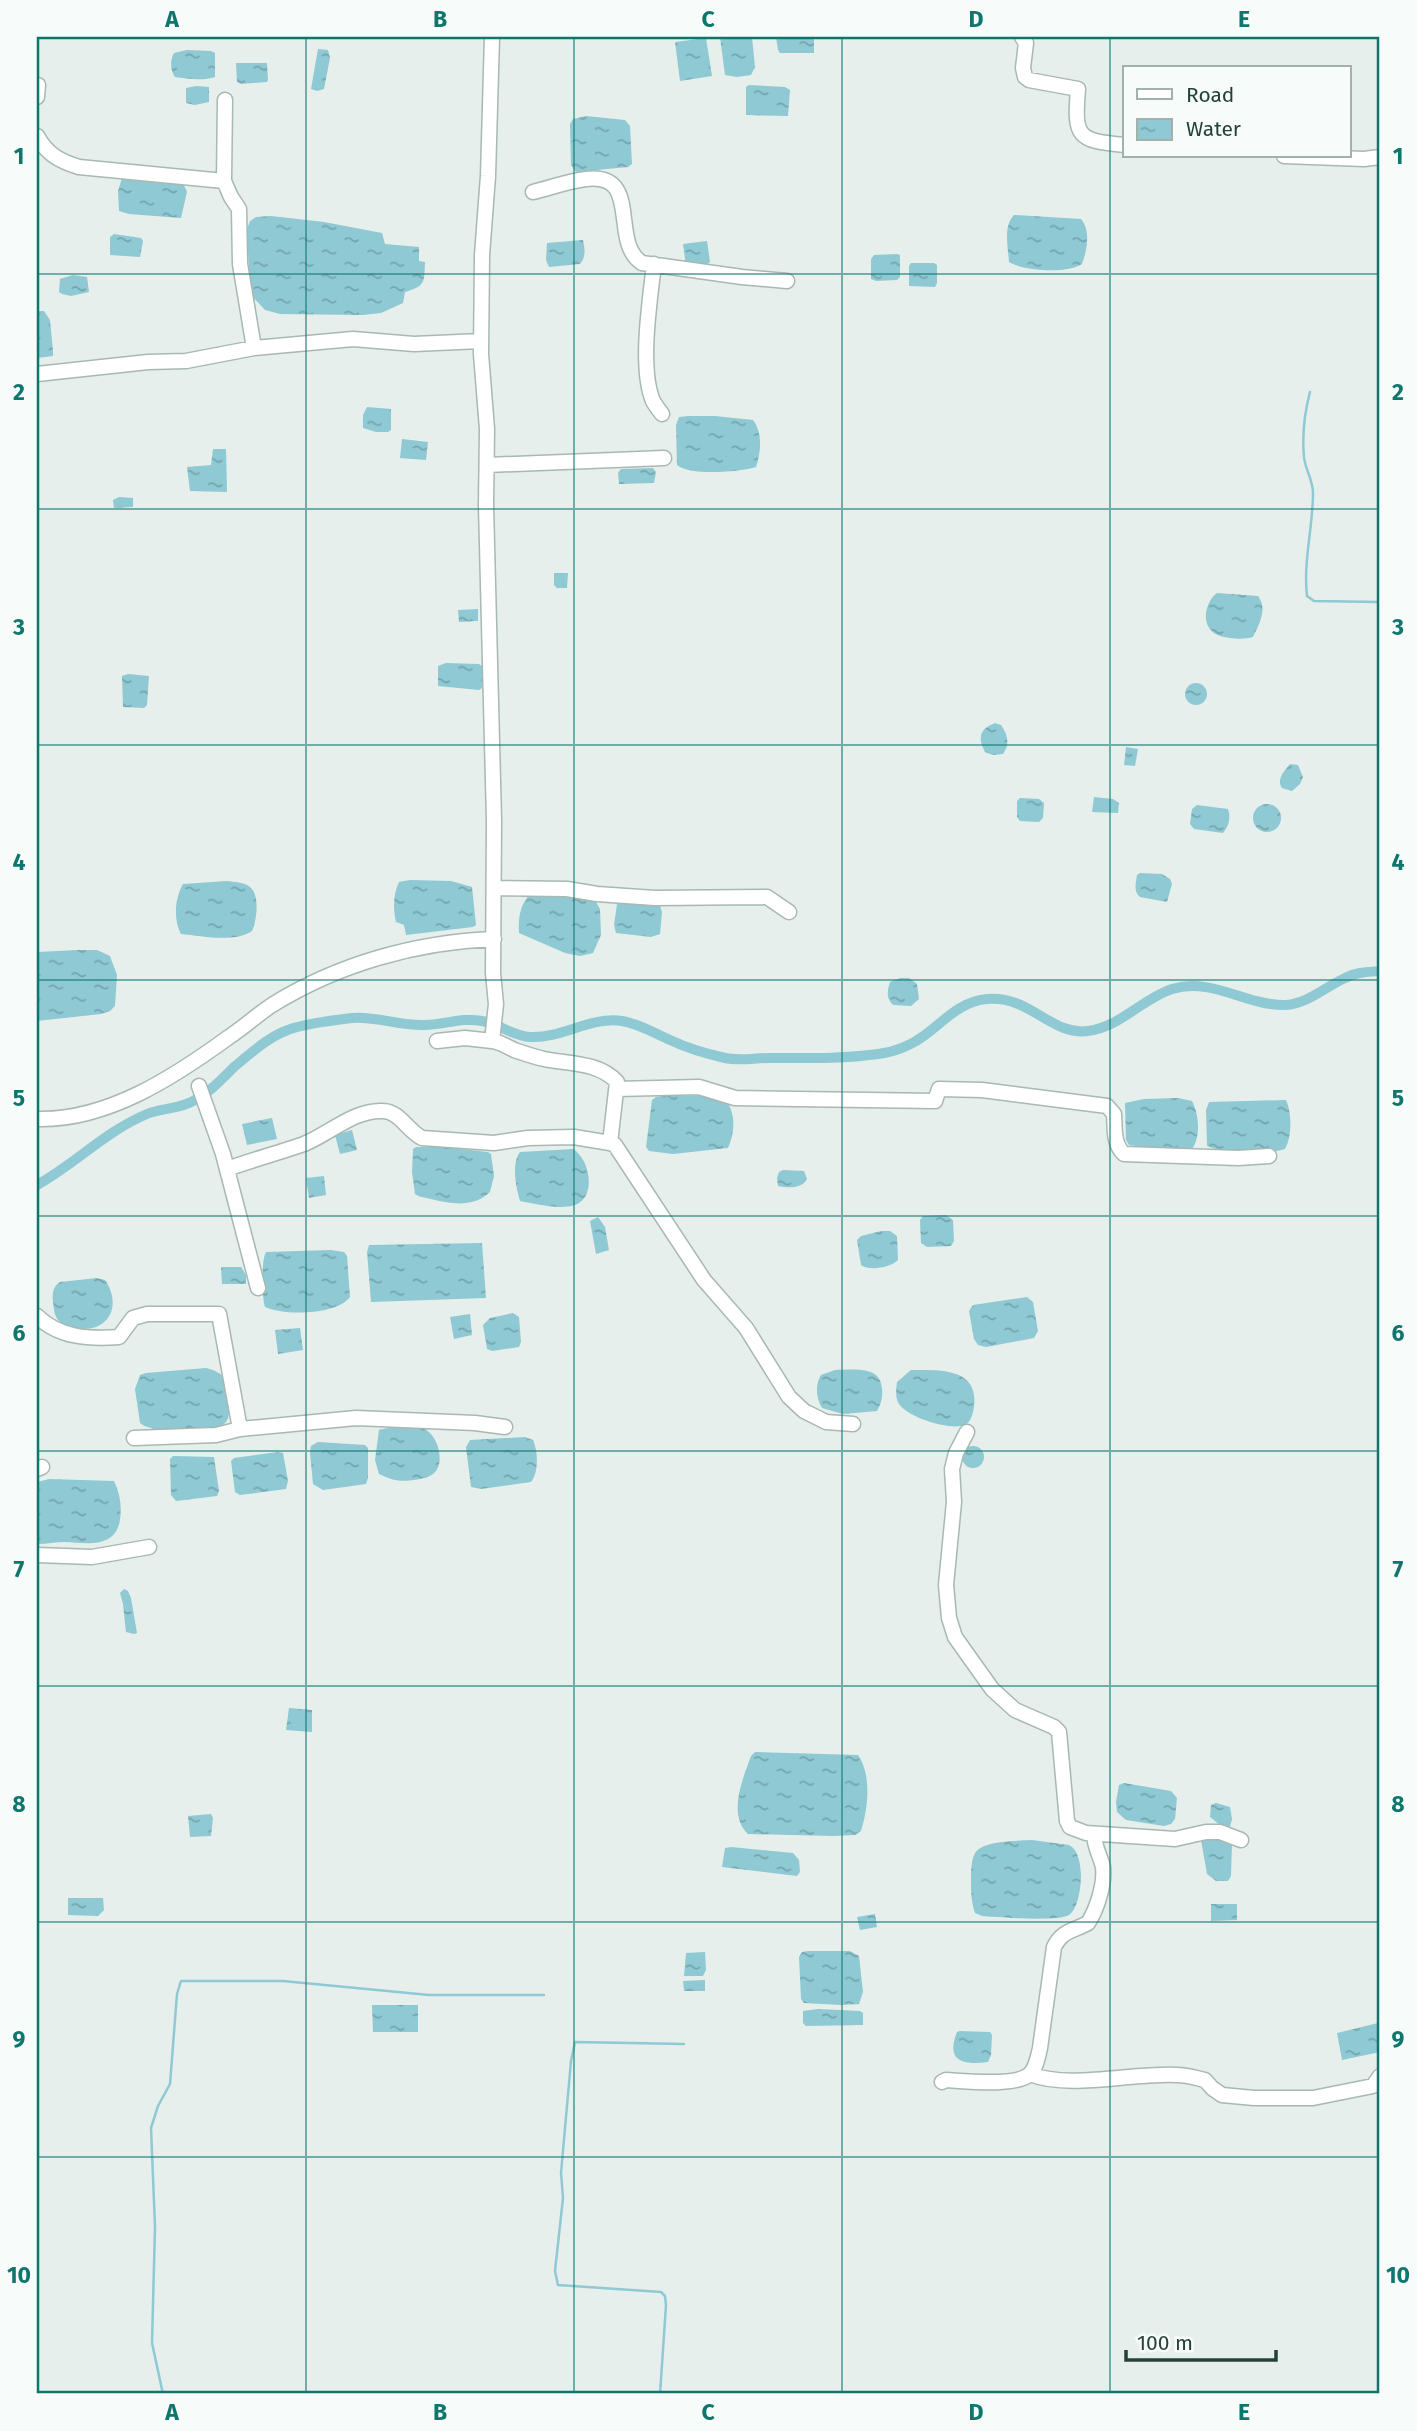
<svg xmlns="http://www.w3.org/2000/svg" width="1417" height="2431" font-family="'Fira Sans',sans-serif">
<defs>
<pattern id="water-ripples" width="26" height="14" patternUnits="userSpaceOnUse" patternTransform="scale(1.75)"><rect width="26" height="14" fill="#8ec9d4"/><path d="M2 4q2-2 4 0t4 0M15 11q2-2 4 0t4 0" fill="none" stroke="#74a5ad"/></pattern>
</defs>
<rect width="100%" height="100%" fill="#e6efeb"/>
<path fill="url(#water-ripples)" d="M720,37H752L755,67L751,75L737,77L725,75Z
M776,37H814V53H780L778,50Z
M706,38L712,76L680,81L675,42Z
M318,49L328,50L330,58L324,89L317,91L311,89Z
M187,50L211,51L215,53V77C204,81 187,79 175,77C170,70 170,60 174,53Z
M236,63H267L268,80L267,82L241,84L237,82Z
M749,85L785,87L790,90L788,116L746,115V87Z
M196,86L209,87V102L195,105L186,103V88Z
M586,116L625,120L630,126L632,164L628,167L576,172L571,165L570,124L573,119Z
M126,177L183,183L187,192L181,218L129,214L119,211L118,191L122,178Z
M1014,215L1081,219C1091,231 1087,250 1082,264C1067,274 1024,271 1009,262C1008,247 1003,226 1014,215Z
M271,216L324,222L382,233L385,244L419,247V261L425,262C424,282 426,286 405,292L403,303L381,313L363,315L280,314L265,310L250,294L247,229L250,221L256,217Z
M114,234L141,238L143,241L140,257L110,255V237Z
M583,240C585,249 586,257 580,264L549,267L546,260L547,243Z
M707,241L710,262L704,266H686L683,244Z
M897,254L900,255V277L897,280L876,281L871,279V259L874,255Z
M911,263H934L937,265V283L935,287L909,286V266Z
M73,275L87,277L89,292L71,296L62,294L59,292L60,279Z
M37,311H44L50,320L53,351V356L37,358Z
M367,407L391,409V430L388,432H376L363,428V415Z
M688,416H715L753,420C763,433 761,452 756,467C740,472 690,476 677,465L676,425L679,417Z
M402,439L428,442L426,460L400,458Z
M213,449H226L227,492L190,491L187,467L211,465Z
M653,468L656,472L654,483L619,484L618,473L621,469Z
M119,497L133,498V507L114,508L113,500Z
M554,573H568L567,588H557L554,585Z
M1217,593L1258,596C1268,609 1259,624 1253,637C1243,640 1223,639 1214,633C1200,623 1206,601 1217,593Z
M478,609V621L459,622L458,610Z
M446,663L479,664L482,666V688L479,690L438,686V666Z
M128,674L149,676L147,705L144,708L123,707L122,676Z
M1185 694a11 11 0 1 1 22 0a11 11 0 1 1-22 0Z
M995,723L1001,725C1008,735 1010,744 1003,754L993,755L985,752C977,737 980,729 995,723Z
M1126,747L1138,749L1135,766L1124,765Z
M1290,764L1298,765L1303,777L1300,784L1292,791L1282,788C1276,780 1284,771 1290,764Z
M1094,797L1113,799L1119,803L1118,813L1092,812Z
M1020,798L1039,799L1044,803L1043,818L1039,822L1020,821L1017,817V801Z
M1253 818a14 14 0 1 1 28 0a14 14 0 1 1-28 0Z
M1197,805L1228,809C1231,818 1229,826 1223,833L1194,829L1190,824L1192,809Z
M1140,873L1162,874L1170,879L1172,884L1167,902L1140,897C1133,891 1136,883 1137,875Z
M410,880L451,881L472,887L476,925L473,927L406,935L404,925L396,922C393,909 393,894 399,882Z
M227,881C234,882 244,882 250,887C260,895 257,920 252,931C234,943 202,936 181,934C173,919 175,898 183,884Z
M531,893L588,898L596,902L600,909L601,935L593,953L580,956L565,953L519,933C518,918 520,904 531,893Z
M622,902L660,906L662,912L660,934L651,937L616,933L614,925L617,904Z
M78,950H97L110,956L117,975L115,1006L110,1011L101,1014L37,1021V952Z
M900,978H909L917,984L919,999L911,1006L893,1005C886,998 887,992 890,982Z
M667,1095L714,1096L726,1100C736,1114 735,1133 728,1148L673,1154L649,1151L646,1147L652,1100L656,1097Z
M1178,1098L1192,1101C1199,1114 1201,1137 1192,1149L1171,1151L1129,1145L1126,1140L1125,1103L1144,1099Z
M1286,1100C1292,1113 1292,1137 1285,1149C1266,1155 1225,1154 1207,1146L1206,1110L1209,1102Z
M272,1118L277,1139L247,1145L242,1124Z
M352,1130L357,1150L340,1154L335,1135Z
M416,1147H444L488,1152L491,1154L494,1176L490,1192C473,1208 451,1204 431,1199C424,1197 421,1198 415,1194L412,1172L413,1149Z
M573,1149C590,1159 597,1197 575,1205C559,1210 536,1204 520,1201C516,1187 511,1164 520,1152Z
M783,1170L804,1171L807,1179C802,1189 788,1188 778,1186L777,1178L779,1172Z
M324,1176L326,1195L309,1198L306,1178Z
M946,1215L953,1220L954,1241L951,1246L927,1247L921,1243L920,1220L923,1216Z
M598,1217L605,1227L609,1250L596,1254L590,1221Z
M881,1231H890L897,1236L898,1260C890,1268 870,1271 861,1265L857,1240L861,1236Z
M482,1243L486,1298L371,1302L367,1252L369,1245Z
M331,1250L344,1252L347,1256L350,1297C337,1315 284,1316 265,1307C262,1298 261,1260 266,1252Z
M221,1267H241L246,1275V1284H222Z
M97,1278L105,1280C123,1306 108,1334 75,1328C70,1327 64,1326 60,1322C54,1317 54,1309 53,1302C52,1293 53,1287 60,1282Z
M1027,1297L1033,1302L1038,1331L1034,1338L986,1347L978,1345L974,1339L969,1311L973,1305Z
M513,1313L519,1317L521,1342L519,1347L492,1351L487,1349L483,1325L490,1318Z
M470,1314L472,1335L454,1339L450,1317Z
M300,1328L303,1350L278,1354L275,1330Z
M206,1368C213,1370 221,1372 224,1379C229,1387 232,1415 226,1422C215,1436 153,1434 140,1423L135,1389L140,1375L146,1373Z
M835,1370C853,1370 881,1365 882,1389C883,1397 881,1404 877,1411L843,1414L822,1408C816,1399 815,1384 821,1375Z
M911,1370C939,1370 979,1367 974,1407C973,1413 971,1422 965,1425C950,1431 907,1417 899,1404C895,1397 896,1390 897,1382Z
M399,1425C406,1426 415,1425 422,1428C437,1432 447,1463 433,1474C426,1480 403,1482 395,1480C390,1479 384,1476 379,1474L375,1460L379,1430Z
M525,1437L533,1440C538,1451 539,1472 531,1482L481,1489L471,1487L466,1447L470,1440Z
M318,1442L365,1445L368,1448V1478L366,1484L323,1490L313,1484L310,1453L311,1446Z
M962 1457a11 11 0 1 1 22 0a11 11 0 1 1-22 0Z
M278,1452L283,1453L288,1481L286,1489L240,1495L235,1492L231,1461L234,1458Z
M173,1456L214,1457L219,1491L217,1496L176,1501L171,1495L170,1459Z
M49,1479L114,1481C120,1493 122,1507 120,1520C115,1549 87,1543 65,1542C56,1542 46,1544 37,1544V1482Z
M124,1589L128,1591L131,1598L137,1633L134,1634L126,1632L123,1604L120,1593Z
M289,1708L312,1710V1732L286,1730Z
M755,1752L858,1755C872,1775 868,1809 861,1831L855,1835L833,1836L748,1834C727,1814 743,1779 751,1756Z
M1124,1783L1171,1791L1177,1798L1175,1819L1171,1824L1164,1826L1126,1820L1117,1812L1116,1802L1119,1785Z
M1216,1803L1230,1807L1232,1819L1230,1827L1220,1825L1210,1817L1211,1805Z
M211,1814L213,1818L211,1836L190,1837L188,1816Z
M1210,1836L1232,1844L1231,1876L1228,1881H1216L1207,1874L1201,1840Z
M1032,1840L1069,1845C1079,1850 1080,1864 1081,1874C1081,1885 1079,1908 1069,1915C1057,1922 998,1917 982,1916L975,1913C971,1901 971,1892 971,1880C971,1873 971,1860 975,1853C983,1840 1018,1841 1032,1840Z
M731,1847L793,1853L799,1860L800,1872L797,1876L722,1867L725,1848Z
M68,1898H103L104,1910L98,1916L68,1915Z
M1211,1904H1237V1920L1211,1921Z
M875,1914L877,1927L860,1930L857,1917Z
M808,1951H850L859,1956L863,1992L859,2004L841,2005L804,2003L801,1999L799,1957L802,1952Z
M705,1952L706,1970L703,1976H684L686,1953Z
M705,1980V1991H684L683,1981Z
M372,2005H418V2032H373Z
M818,2009L860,2011L863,2013V2025L806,2026L803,2023V2011Z
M1378,2023L1380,2052L1342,2060L1337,2033Z
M960,2031L990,2032L992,2035L991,2055L988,2062C964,2065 945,2062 957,2032Z"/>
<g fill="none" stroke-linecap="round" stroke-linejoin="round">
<path stroke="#8ec9d4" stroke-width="2.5" d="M1310,392C1305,411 1302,436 1304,457C1305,469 1313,480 1313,493C1313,527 1303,562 1307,596L1314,601L1380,602
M163,2394L152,2343L155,2227L151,2128L158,2106L170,2084L177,1994L181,1981H283L429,1995H544
M660,2394L666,2305L665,2296L661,2292L558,2285L555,2271L563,2198L561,2173L571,2061L575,2042L684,2044"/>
<path stroke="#8ec9d4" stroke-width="10" d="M37,1185C75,1164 106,1131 147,1114C162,1108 181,1109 195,1100C210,1092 222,1079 234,1067C250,1054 268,1037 288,1030C302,1024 336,1020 352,1018C376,1016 400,1026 424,1025C444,1025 462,1017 482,1021C499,1024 513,1036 530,1037C561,1039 591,1016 622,1021C640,1024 654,1033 670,1040C687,1048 707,1054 725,1058C740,1061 754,1058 769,1058C804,1058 842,1059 878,1054C894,1052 912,1045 925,1035C944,1021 961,1001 987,999C1030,995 1051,1036 1088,1031C1120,1027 1142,999 1172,989C1213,977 1246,1006 1286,1005C1309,1003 1325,987 1345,978C1356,972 1368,972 1380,971"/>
<g stroke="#a8b8b2" stroke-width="17">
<path id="minor" d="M1022,37L1026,43L1023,68L1025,77L1029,80L1078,89C1074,137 1077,141 1125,145
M37,97L38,85
M37,136C47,154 59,161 79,167L224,181L225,100
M1284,156L1364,159L1380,157
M224,181L231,197L239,209L240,264L254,348
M533,192C550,188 568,181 586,179C643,172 609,242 642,263L742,277L787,281
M654,264C650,300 639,368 653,401C655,405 659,410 662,414
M37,374L148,362L186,361L254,348L353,339L414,344L481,341
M487,465L664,458
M495,888L567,889L597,894L655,898L767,897L789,912
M437,1041L465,1038L492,1041L496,1004L493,973L494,821L486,505L487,429L481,354L482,255L488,176L492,37
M492,1041C502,1042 508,1048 517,1051C526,1054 535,1057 544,1059C569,1064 599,1062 617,1082L610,1143
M199,1086L223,1154L258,1288
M616,1089L699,1087L735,1098L935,1101L939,1089L982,1090L1107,1106L1114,1114C1115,1128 1113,1144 1124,1154L1238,1158L1269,1156
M37,1119C107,1121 174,1077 229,1037C244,1027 257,1015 272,1005C338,964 416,942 494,939
M227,1169C252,1160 278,1153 304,1144C329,1134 355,1109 383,1111C399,1111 408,1131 422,1138L494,1143L528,1138L574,1137L610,1143L615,1145L704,1280L746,1328L789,1397L804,1411L826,1422L853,1424
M37,1316C59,1338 89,1339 119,1337L133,1318L147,1314H219L240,1429
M967,1432L956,1453L952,1469L954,1502L946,1585L949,1618L955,1637L992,1689L1015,1710L1054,1727L1059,1732L1067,1821L1070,1827L1086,1833L1175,1839L1206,1832H1220L1241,1840
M134,1438L216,1435L240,1429L356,1418L475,1423L505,1427
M37,1469L42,1467
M37,1555L92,1557L149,1547
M1030,2074C1069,2090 1136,2072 1178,2075C1187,2075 1196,2078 1205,2080L1212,2088L1222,2095L1254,2098H1313L1373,2086L1380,2076
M942,2082L946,2080C965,2081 1016,2087 1030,2074C1036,2068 1038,2057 1040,2048L1054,1947C1062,1930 1074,1931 1088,1923C1097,1909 1105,1884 1103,1867C1100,1855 1094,1846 1094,1834"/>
</g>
<use href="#minor" stroke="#fff" stroke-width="14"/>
</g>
<path fill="none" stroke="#0f766e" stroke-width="2" stroke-opacity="0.55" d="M306,37V2394M574,37V2394M842,37V2394M1110,37V2394M37,274H1380M37,509H1380M37,745H1380M37,980H1380M37,1216H1380M37,1451H1380M37,1686H1380M37,1922H1380M37,2157H1380"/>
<rect width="1417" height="2431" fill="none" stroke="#f7fbf9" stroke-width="77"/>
<rect x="1123" y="66" width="228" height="91" fill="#f7fbf9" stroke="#a3b1ad" stroke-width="2"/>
<rect x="1137" y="89" width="35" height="10" fill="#ffffff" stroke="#a3b1ad" stroke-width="2"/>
<text x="1186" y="102" font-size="21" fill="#24423a">Road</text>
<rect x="1137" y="119" width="35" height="21" fill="url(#water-ripples)" stroke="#a3b1ad" stroke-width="2"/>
<text x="1186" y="136" font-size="21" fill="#24423a">Water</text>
<path d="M1126 2350v10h150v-10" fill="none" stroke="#24423a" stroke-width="3.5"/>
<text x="1137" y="2350" font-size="21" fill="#24423a" stroke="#f7fbf9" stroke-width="5" paint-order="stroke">100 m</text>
<rect x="38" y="38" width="1340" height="2354" fill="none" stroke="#0f766e" stroke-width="2.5"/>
<g font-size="23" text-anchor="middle" font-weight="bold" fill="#0f766e">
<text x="172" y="27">A</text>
<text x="440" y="27">B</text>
<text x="708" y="27">C</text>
<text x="976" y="27">D</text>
<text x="1244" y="27">E</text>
<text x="19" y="164">1</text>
<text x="1398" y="164">1</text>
<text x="19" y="400">2</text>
<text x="1398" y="400">2</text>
<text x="19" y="635">3</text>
<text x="1398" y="635">3</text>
<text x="19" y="870">4</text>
<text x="1398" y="870">4</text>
<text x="19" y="1106">5</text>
<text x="1398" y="1106">5</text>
<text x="19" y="1341">6</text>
<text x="1398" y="1341">6</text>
<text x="19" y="1577">7</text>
<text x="1398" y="1577">7</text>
<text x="19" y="1812">8</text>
<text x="1398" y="1812">8</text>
<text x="19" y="2047">9</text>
<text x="1398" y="2047">9</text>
<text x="19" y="2283">10</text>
<text x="1398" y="2283">10</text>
<text x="172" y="2420">A</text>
<text x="440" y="2420">B</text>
<text x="708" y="2420">C</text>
<text x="976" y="2420">D</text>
<text x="1244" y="2420">E</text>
</g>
</svg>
